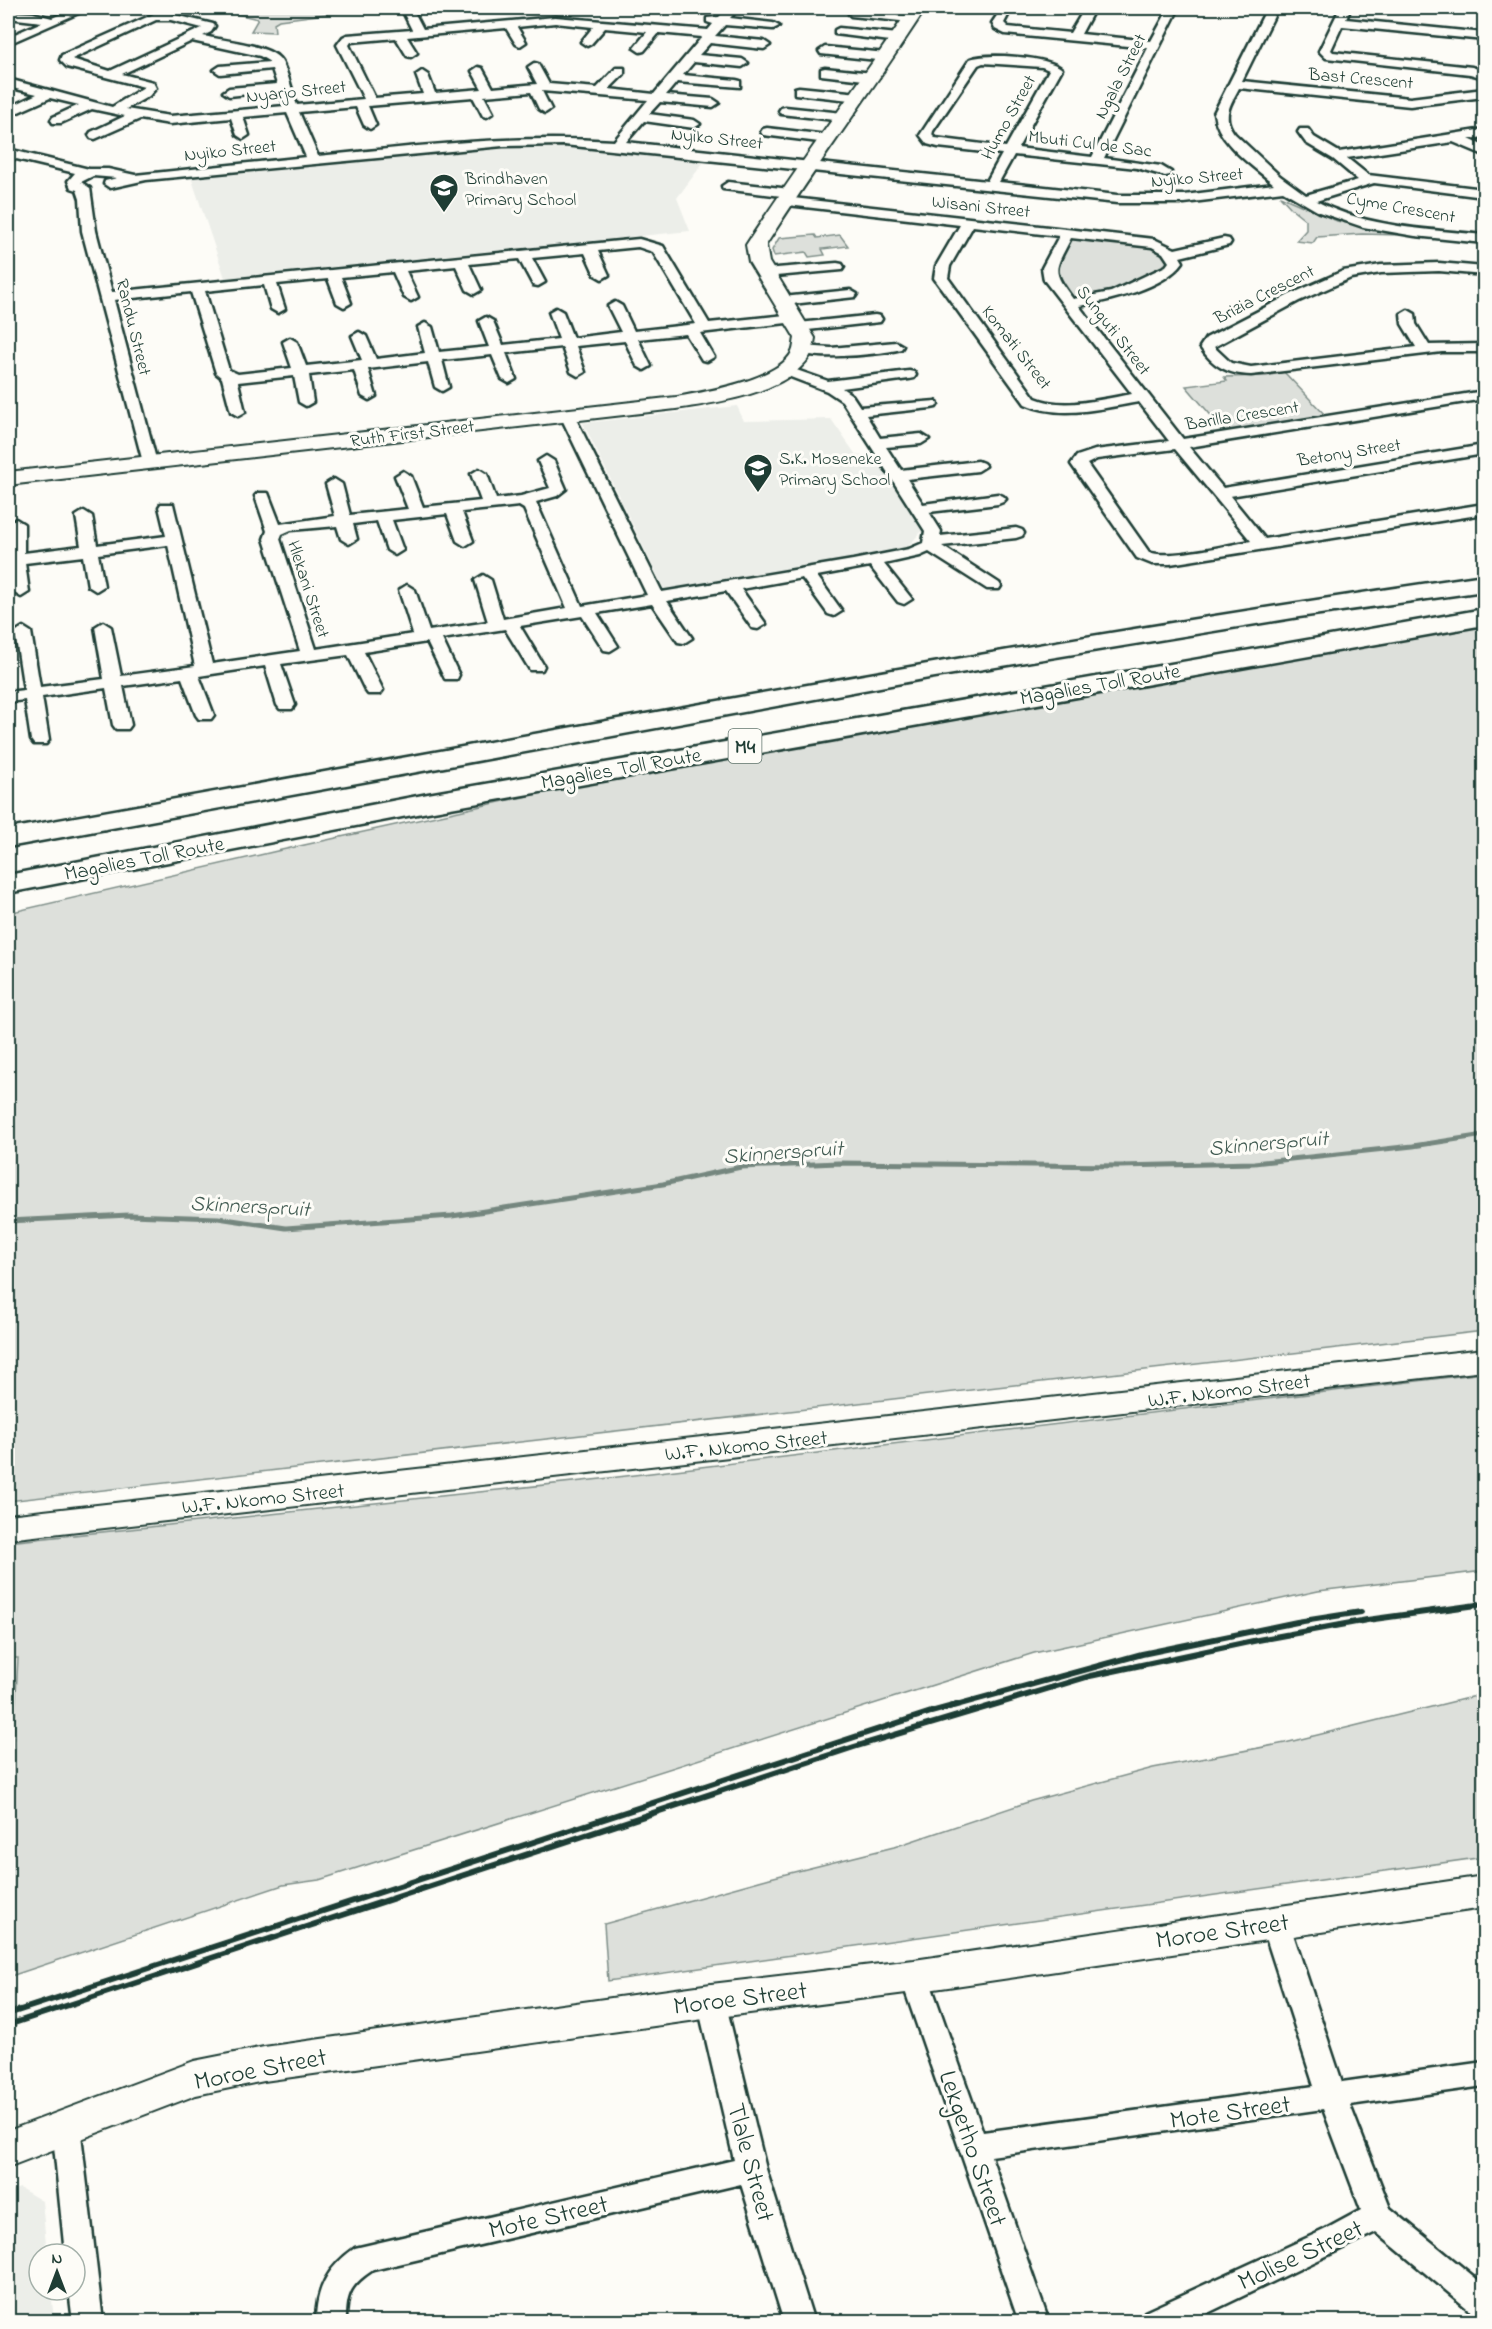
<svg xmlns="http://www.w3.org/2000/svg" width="1492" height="2329" font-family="'Indie Flower',sans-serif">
<rect width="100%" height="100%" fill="#fdfcf7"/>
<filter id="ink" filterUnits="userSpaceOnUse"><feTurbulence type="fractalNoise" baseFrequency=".0167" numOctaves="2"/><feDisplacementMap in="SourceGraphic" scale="12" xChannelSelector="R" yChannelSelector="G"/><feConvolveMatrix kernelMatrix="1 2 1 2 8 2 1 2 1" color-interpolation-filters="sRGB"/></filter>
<g filter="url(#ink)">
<path fill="#eceee9" d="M561,145L706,159L677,198L690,231L225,278L191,177L527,146Z
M737,406L744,421L831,419L856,455L875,457L922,531L902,553L674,592L665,591L583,423Z
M20,2188L42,2201L47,2254H39V2290H51L54,2321H8V2192Z"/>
<path fill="#dde0db" stroke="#7e8e88" stroke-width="1.5" d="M211,8H373L279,20L274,23L275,32L251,31L258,19Z
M1280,196L1337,221L1400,235L1362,234L1317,237L1313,243L1296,241L1306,230V220L1291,208Z
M815,235L817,238L840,235L848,246L822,249L825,255L809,257L806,252L774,256L772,250L779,238Z
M1074,238C1105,241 1143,238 1169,257L1170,266C1151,275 1081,314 1065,293C1060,286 1058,275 1054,267L1068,240Z
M1284,372L1327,417L1226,433L1186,386L1227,381L1224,377L1266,376Z
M1484,625V1331L8,1501V913L277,851L587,783Z
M1484,1373V1571L1318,1591L1034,1653L319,1880L283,1885L8,1977V1839L18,1658H8V1542L601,1479Z
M1484,1694V1857L608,1981L604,1924L770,1878L894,1847L1031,1801L1153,1768L1285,1743Z"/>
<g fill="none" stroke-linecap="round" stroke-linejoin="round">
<path stroke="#75877f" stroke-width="5" d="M8,1221L129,1215L218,1218L286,1228L452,1216L663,1184L741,1167L838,1163L1120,1166L1254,1163L1413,1146L1484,1135"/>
<g stroke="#1f3d34" stroke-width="5">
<path id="street" d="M75,8H90L8,44V37L42,22L8,18V12L33,13L52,18Z
M727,8H739L730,18L773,23L779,26L773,29L725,25L715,36L764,41L770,45L764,49L710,43L699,55L742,59L748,63L742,67L694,62L683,75L736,80L740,81V87L677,82L666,95L713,99L719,103L713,107L660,102L649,114L694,120L700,124L694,128L644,121L626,142L987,181L1002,154L938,147L927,144L920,135L970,59C987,53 1048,56 1062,69L1018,148L1092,157L1148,48L1005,34L995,29L992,23L1002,8H1012L1004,23L1008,27L1070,33L1085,8H1095L1081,34L1151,41L1169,8H1179L1104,158L1161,166L1171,172L1170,175L1165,176L1137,168L1014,155L999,182L1117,195H1184L1274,184C1253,166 1217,143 1214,113L1267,8H1278L1242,81L1410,98L1484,89V97L1410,106L1239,88C1230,105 1221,117 1235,134L1280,176L1306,195L1358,180L1333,159L1306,143L1298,132L1300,129H1308L1314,137L1339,152L1484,129V137L1469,139L1484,146V155L1453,142L1347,158L1368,175L1484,189V197L1374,183L1316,201C1368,228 1427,229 1484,235V243L1415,236L1363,227L1319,212L1283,191L1184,203H1117L564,145L503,146L146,180L110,188L104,184L105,181L117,178L93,176L81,182L90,188L96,231L112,292L639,239L663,246L709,323L795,314L802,318L795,322L700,333L714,357L707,361L702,360L686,334L638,339L651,366L644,370L637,366L625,341L576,346L585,372L578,376L571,372L562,347L506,353L516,379L509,383L502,379L492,355L442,360L449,387L442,391L435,387L428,362L368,369L376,396L369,400L362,396L354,370L309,375L313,402L306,406L299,402L294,376L238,382L245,412L238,416L231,412L222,378L216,373L191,292L114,300L157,463L154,466H144L82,231L80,199L77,190L71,188L68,181L75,173L8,157V149L89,169H108L135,175L306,157L287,113L243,117L249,135L243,139L237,135L231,118L170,124L140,119L95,139L91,138L89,135L91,132L125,116L92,109L61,123H53L51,120L53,117L79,105L50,98L14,114H8V108L37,94L8,87V79L112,107L144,87L67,67L60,60L62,55L154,14H171L213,24L215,26L211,32L203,36C221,40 268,45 279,58C287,66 292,93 297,105L364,99L337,45L343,37L347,35L412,30L403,12L405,10H413L423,29L555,17L708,30L713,24L707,22V18L719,17ZM156,20H171L202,28L110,71L72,59ZM555,23L593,27L581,42L587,46L591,44L605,28L647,32L634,48L640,52L644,51L659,33L702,37L654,94L609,89L624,74V68H616L597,88L549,84L538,64L534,63L528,67L537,84L493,88L482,68L478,67L472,71L482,89L435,93L428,75L422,71L416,75L423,94L375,98L349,45L351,42L396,38L407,56L411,57L417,53L407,37L506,28L516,44L520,46L526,42L517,27ZM192,41L260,56L270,62L220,66L214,70L220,74L272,69L277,84L229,88L223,92L229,96L279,91L285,106L170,116L126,109L149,96L156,88L153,82L122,74ZM983,63L1042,67L1049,70L1006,147L935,138L932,135L933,131L978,65ZM542,91L648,100L614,141C515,134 417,146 318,156L299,112L356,107L364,125L370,129L376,125L368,106L473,97L483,116L487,117L493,113L484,96L531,92L539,109L545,113L551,109ZM638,247L653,252L696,324L634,331L622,306L615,302L608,306L621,332L573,338L563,312L556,308L549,312L559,339L503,345L493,321L486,317L479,321L489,347L439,352L432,327L425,323L418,327L425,353L376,359L366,336L359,332L352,336L362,360L306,366L297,342L290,338L283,342L292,368L238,374L229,370L205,291L264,285L271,309L278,313L285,309L277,284L328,279L337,303L344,307L351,303L341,277L393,272L404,297L411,301L418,297L406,271L456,266L467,290L474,294L481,290L469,264L519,259L533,285L538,286L545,282L532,258L585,253L595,275L602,279L609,275L598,251Z
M774,8H795C791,13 778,13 774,8Z
M1340,8H1351L1346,19L1484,33V40L1342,26L1331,50L1333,52L1472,67L1484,71V78L1470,74L1326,58L1319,51Z
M855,11L910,16L916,19L910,22L851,16L849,14Z
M839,28L898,34L904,38L898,42L835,34V30Z
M825,47L886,53L892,57L886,61L821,54L819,51Z
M825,68L873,73L879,77L873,81L821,75V69Z
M799,87L859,93L865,97L859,101L795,94V88Z
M785,107L843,113L849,117L843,121L781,114L779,111L781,108Z
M767,128L827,135L833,139L827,143L763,135L761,132L763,129Z
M728,182L790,189L797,193L790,197L723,189L722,186Z
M784,197L1154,239L1175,249L1224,238L1229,239L1231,242L1229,245L1180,257L1183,262C1165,288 1109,301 1079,306L1183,439L1484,391V399L1189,447L1223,488L1484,445V454L1230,496L1265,539L1484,504V514L1170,564H1152L1137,558L1071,464L1077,456L1095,450L1169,441L1139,402C1102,408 1061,420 1025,404L934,278L936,266L960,225L779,204L777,201ZM973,226L1059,236L1042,268L1044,280L1132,394C1102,399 1064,410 1035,398L948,278L950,266ZM1071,238L1152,247L1163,253L1169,262L1166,266L1111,292L1073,299C1050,269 1055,270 1071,238ZM1175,449L1251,541C1228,545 1167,560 1149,552L1087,464L1097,459Z
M837,263L842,264L844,267L842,270L765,277L758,273L765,269Z
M1439,263L1484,267V275L1439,271L1381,273L1351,278L1299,301L1214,347L1231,363L1251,367L1416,347L1402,324L1401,314L1408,310L1415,314L1416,324L1429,345L1484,344V352H1442L1251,375C1227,374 1213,366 1200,347L1206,338L1289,295L1343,271L1381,265Z
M850,290L857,294L855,297L783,305L776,301L783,297Z
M875,315L880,316L882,319L880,322L799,331L792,327L799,323Z
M896,342L903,346L901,349C883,354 808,362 796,350L803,346L831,348Z
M785,366L828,381L909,371L914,372L916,375L914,378L909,379L842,388L852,395L860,407L936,401L938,404L936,407L931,408L866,415L880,438L921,434L929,439L921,444L886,447L901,470L978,461L983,463L986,466L978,471L907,479L923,504L998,494L1003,496L1006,499L1003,502L998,504L929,512L941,531L940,536L1016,528L1022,530L1024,533L1022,536L1016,538L942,546L999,583L1001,586L999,589H987L929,552L920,556L884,564L912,599L904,604L898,602L870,566L817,576L842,611L834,616L828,614L802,578L741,589L766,624L758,629L752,628L726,591L667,601L692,638L684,643L678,642L652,604L597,613L618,646L610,651L604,650L582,616L520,626L544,666L542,670H530L505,629L442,639L459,675L457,679H445L443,675L427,642L364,652L383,690L380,694H368L365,690L348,655L281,664L295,705L292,709H280L277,705L265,666L199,676L214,715L211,719H199L196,715L182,678L123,686L131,725L128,729H116L113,725L106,688L42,697L49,740L46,744H34L31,740L25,700L8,702V692L24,690L15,632L23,627L31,632L40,687L104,679L95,627L103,622L111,627L121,676L195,666L168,545L98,554L104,586L96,591L88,586L83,556L25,563L29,592L21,597L13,592L8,565V524L16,519L24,524V553L81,546L76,516L84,511L92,516L97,545L166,536L159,507L161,504H173L212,664L300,651L264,539L267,531L255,496L258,493H268L280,524L335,516L326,484L334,479L342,484L350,515L408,509L395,476L403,471L411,476L423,507L481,501L471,474L479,469L487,474L496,499L521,496L550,488L538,461L546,456L554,461L566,489L557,496L536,502L582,606L647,595L560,415L567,411L574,415L662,592L853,560L909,549L923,543L925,531L842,401L827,391L780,373L778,370ZM519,506L524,509L567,608L503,619L491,580L483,575L475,580L488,622L429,631L415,590L407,585L399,590L413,634L316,649L280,539L282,534L291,530L337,526L341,539L349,544L357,539L353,524L377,521L387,550L395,555L403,550L392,520L447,514L457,541L465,546L473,541L462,512Z
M1275,1911L1285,1914L1289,1922L1342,2082L1484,2062V2086L1350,2105L1390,2208L1484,2285V2317L1473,2313L1376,2232L1189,2322H1141L1145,2312L1324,2230L1361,2210L1323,2109L991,2156L1049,2322H1019L900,1976L904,1968L914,1965L924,1968L928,1976L983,2132L1314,2086L1261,1922L1265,1914Z
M711,1989L721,1993L725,2001L766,2169L814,2322H784L741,2184L373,2270C350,2285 346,2294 346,2322H316C316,2288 328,2267 355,2248L734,2160L697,2001L701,1993Z
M66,2113L76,2117L80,2126L103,2322H73L69,2290H75V2254H65L52,2126L56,2117Z"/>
</g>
<g stroke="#1f3d34" stroke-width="4">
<path id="secondary" d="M910,8H926C874,88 817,164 766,245L769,262L815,338C814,344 813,351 810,356C787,393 717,403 676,409L8,485V472L676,397C704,392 778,380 792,352C794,348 794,342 795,338L749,262L746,245C799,164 856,88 910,8Z
M1484,1349V1371L8,1539V1515Z
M1484,1876V1908L914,1992L711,2018L264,2081L196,2095L8,2167V2131L194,2061L264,2047L711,1984L914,1960Z"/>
</g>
<g stroke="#1f3d34" stroke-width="5">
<path id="highway" d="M1484,575V591L1299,617L929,678L8,847V829C500,742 990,646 1484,575Z
M1484,609V625L428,812L8,893V875L428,794Z"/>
</g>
<use href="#street" fill="#fdfcf7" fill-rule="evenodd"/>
<use href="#secondary" fill="#fdfcf7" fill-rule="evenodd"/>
<use href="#highway" fill="#fdfcf7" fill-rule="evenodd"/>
<path stroke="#1f3d34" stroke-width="6" d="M8,2014L931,1712L1142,1654L1297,1622L1361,1612
M8,2025L854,1747L1090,1676L1258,1640L1367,1620L1484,1604"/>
</g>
</g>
<defs>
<g id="school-pin" transform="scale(1.5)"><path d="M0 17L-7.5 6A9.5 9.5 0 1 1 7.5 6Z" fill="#1f3d34" stroke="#fdfcf7"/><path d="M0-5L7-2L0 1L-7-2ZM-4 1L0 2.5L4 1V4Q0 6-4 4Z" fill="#fff"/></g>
</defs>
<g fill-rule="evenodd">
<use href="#school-pin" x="444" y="188"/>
<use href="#school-pin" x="758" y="468"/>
</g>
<g text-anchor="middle" stroke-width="6" stroke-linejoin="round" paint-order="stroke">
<g font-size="18" fill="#1f3d34" stroke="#fdfcf7">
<text transform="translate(1120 76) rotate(-63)" y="6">Ngala Street</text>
<text transform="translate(1361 78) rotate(5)" y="6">Bast Crescent</text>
<text transform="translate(296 91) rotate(-6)" y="6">Nyarjo Street</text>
<text transform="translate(1008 117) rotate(-61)" y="6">Humo Street</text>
<text transform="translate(717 138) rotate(6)" y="6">Nyiko Street</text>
<text transform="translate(1090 143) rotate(7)" y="6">Mbuti Cul de Sac</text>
<text transform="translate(230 150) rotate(-6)" y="6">Nyiko Street</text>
<text transform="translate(1197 177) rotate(-5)" y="6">Nyiko Street</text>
<text transform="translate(981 206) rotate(6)" y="6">Wisani Street</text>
<text transform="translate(1401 207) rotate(10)" y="6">Cyme Crescent</text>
<text transform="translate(1264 294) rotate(-27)" y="6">Brizia Crescent</text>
<text transform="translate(134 327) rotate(76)" y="6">Randu Street</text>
<text transform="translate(1114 330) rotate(52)" y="6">Sunguti Street</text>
<text transform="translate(1017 347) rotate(52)" y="6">Komati Street</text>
<text transform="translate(1242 415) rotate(-9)" y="6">Barilla Crescent</text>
<text transform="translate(412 433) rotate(-7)" y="6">Ruth First Street</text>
<text transform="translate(1349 452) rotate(-9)" y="6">Betony Street</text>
<text transform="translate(309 589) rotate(72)" y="6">Hlekani Street</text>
</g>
<g font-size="18" fill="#1f3d34" stroke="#fdfcf7" text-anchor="start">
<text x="465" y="184">Brindhaven<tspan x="465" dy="21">Primary School</tspan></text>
<text x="779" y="464">S.K. Moseneke<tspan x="779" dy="21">Primary School</tspan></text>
</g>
<rect fill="#fdfcf7" stroke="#62766e" stroke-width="1.5" x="728.5" y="729" width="33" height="34" rx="4.5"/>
<g font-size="20" font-weight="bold" fill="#1f3d34">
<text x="745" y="753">M4</text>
</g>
<g font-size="21" fill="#1f3d34" stroke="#fdfcf7">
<text transform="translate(1100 684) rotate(-10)" y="7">Magalies Toll Route</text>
<text transform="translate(621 768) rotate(-10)" y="7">Magalies Toll Route</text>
<text transform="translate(144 858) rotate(-11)" y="7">Magalies Toll Route</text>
<text transform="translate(1229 1390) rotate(-7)" y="7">W.F. Nkomo Street</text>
<text transform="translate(746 1445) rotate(-6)" y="7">W.F. Nkomo Street</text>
<text transform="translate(263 1498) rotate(-6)" y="7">W.F. Nkomo Street</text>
</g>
<g font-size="22" font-style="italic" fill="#435c53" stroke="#fdfcf7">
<text transform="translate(1268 1142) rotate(-5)" y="8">Skinnerspruit</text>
<text transform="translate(783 1151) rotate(-4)" y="8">Skinnerspruit</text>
<text transform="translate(250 1205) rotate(3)" y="8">Skinnerspruit</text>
</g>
<g font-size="26" fill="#1f3d34" stroke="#fdfcf7">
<text transform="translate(1222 1930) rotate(-8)" y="9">Moroe Street</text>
<text transform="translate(740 1997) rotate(-7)" y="9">Moroe Street</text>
<text transform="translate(260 2068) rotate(-11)" y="9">Moroe Street</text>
<text transform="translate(1230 2111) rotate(-8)" y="9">Mote Street</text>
<text transform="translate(974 2148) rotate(71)" y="9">Lekgetho Street</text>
<text transform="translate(752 2162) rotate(75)" y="9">Tlale Street</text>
<text transform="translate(548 2216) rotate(-13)" y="9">Mote Street</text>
<text transform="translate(1300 2254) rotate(-25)" y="9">Molise Street</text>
</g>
</g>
<rect width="1492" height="2329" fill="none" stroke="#fdfcf7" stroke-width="30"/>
<rect x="15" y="15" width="1462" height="2299" fill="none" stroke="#1f3d34" stroke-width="2" filter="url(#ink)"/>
<g transform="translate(57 2272)"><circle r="28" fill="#fdfcf7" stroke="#a4b0a9" stroke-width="1.5"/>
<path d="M0-4.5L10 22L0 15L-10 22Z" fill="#1f3d34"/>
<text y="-9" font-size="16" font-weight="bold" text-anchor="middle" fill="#1f3d34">N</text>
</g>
</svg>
